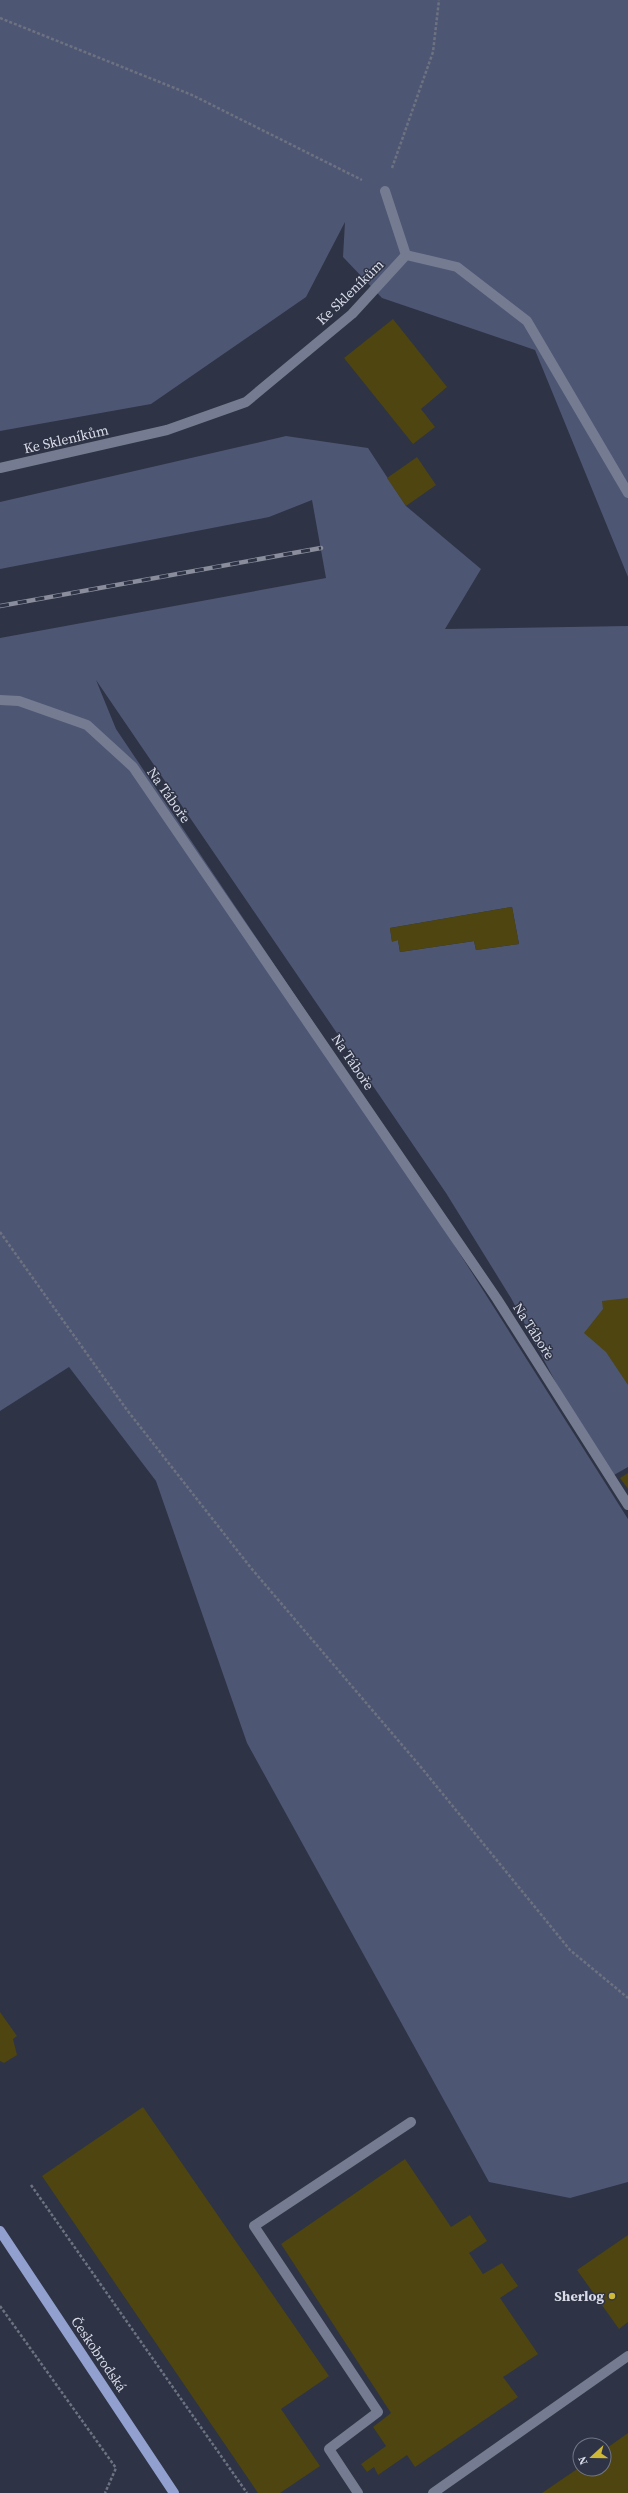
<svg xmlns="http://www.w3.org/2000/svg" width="628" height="2493" font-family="'Source Serif 4',serif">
<rect width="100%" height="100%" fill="#2e3345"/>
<path fill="#4d5673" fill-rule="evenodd" d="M0,0H628V577L535,350L382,298L343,257L345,222L306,297L151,404L0,431Z
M286,436L368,448L406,506L481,569L445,629L628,626V1467L607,1479L511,1298L446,1193L96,680L116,729L313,1022L628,1519V2182L570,2198L489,2182L247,1743L156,1481L69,1367L0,1411V638L326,578L312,500L269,517L0,569V502ZM512,907L519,944L476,950L474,941L400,952L398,940L392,941L390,928Z"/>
<path fill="#4e4511" d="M393,319L447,387L421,409L435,427L413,444L344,358Z
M417,457L436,485L406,506L387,478Z
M512,907L519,944L476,950L474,941L400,952L398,940L392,942L390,928Z
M628,1298V1385L606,1352L584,1333L603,1309L602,1301Z
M628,1473V1489L620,1478Z
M0,2012L17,2036L13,2039L17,2055L4,2063L0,2061Z
M143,2107L329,2376L281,2409L320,2466L280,2493H258L42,2176Z
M405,2159L451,2227L470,2215L487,2241L469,2253L483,2274L502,2263L518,2286L500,2298L538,2354L503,2377L518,2397L415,2467L407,2455L378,2475L374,2467L367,2472L361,2464L386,2446L373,2427L391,2413L281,2244Z
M628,2235V2322L619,2329L577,2270Z
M628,2433V2493H542L580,2467V2469H604V2450Z"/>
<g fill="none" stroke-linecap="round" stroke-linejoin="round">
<path stroke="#6d7281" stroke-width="2.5" stroke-dasharray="3 2" stroke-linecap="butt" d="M0,18L192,95L362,180
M392,168L433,52L439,0
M0,1232L127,1410L251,1568L420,1766L570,1950L628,1998
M31,2185L247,2493
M0,2306L116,2468L105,2493"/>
<path stroke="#757c91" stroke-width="10" d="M385,191L406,255
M406,255L457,267L527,321L628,493
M0,468L167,430L246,402L352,314L406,255
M0,700L19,701L87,725L133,767L497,1299L628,1505
M358,2493L329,2449L378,2412L254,2226L411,2122
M433,2493L628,2356"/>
<path stroke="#92a0cf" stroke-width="10" d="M0,2231L174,2493"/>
<g stroke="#898d9c" stroke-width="4.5">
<path id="rail" d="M0,606L321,548"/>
</g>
<use href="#rail" stroke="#2e3345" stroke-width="3" stroke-dasharray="9" stroke-linecap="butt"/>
</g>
<circle fill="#ceb837" stroke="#2e3345" stroke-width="1.5" cx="612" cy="2296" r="4"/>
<g text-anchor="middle" stroke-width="3" stroke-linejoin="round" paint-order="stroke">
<g font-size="14" fill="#d9dce8" stroke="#2e3345">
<text transform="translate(350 292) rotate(-44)" y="5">Ke Skleníkům</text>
<text transform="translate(66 439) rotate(-13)" y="5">Ke Skleníkům</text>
<text transform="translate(169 795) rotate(55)" y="5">Na Táboře</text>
<text transform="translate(353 1062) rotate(56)" y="5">Na Táboře</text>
<text transform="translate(534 1331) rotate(57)" y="5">Na Táboře</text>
<text transform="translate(99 2354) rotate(56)" y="5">Českobrodská</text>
</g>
<g font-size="14" font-weight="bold" fill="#d9dce8" stroke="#2e3345" text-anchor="end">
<text x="604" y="2301">Sherlog</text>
</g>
</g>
<g transform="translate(592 2457) rotate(249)"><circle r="19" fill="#2e3345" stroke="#727786"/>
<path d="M0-3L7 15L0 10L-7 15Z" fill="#ceb837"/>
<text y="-6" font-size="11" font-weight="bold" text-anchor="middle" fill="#d9dce8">N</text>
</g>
</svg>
